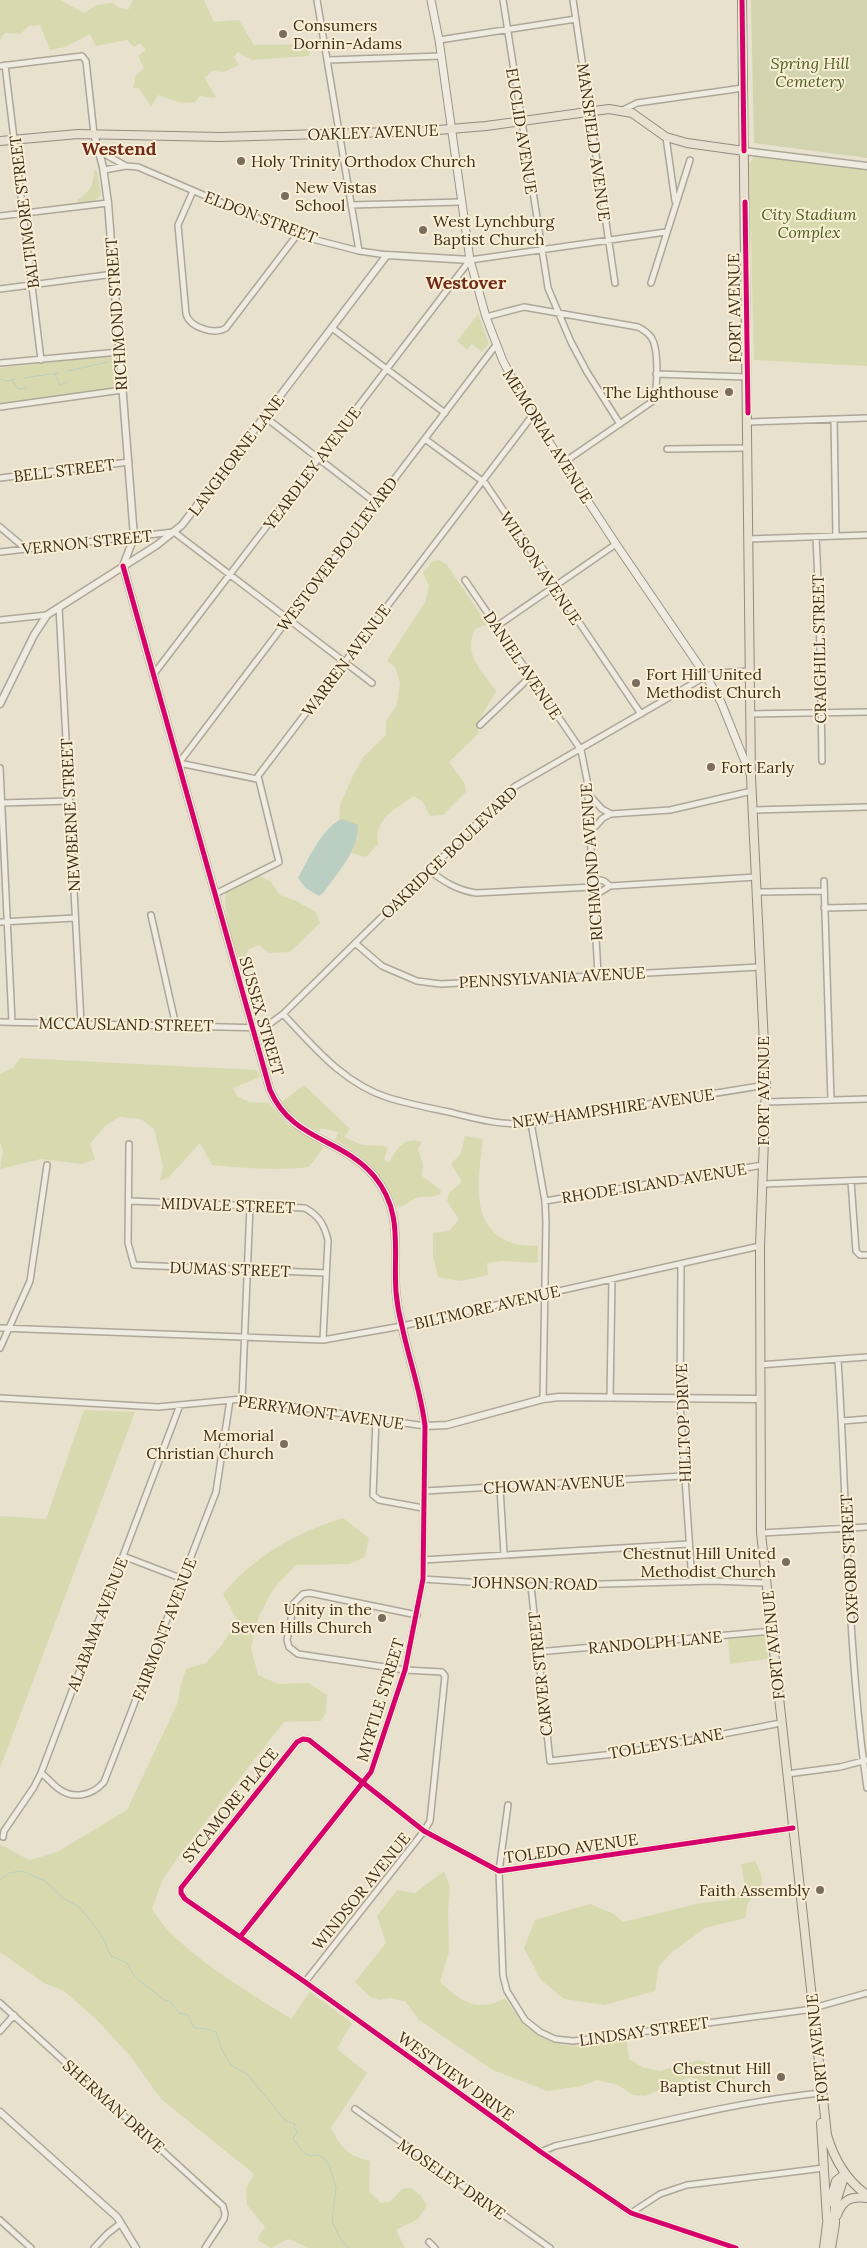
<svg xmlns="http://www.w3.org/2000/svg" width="867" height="2248" font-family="Lora,serif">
<rect width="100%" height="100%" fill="#e8e1ce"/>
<path fill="#d9d9af" d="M0,0H60L84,13L96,5L112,3L118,7L128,10L133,0H204L214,22L239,20L254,45L312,44L309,56L252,60L238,52L234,57L239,65L224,72L212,71L205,78L216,98L200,96L194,103L178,102L158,95L151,107L139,88H133L136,75L144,68L138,56L146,50L140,43L134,47L127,40L96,46L90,34L65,47L50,50L40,25L29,26L20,34L5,33L0,40Z
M761,155L867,169V366L754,360L749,163L754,157Z
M94,171H97L101,194L94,202L79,204L77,200C89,194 94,184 94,171Z
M478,314L489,343L482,352L472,344L467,350L457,341Z
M116,355L120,388L0,404V368Z
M439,560L447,565L487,624L475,629C463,655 481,670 496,691L477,724L479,733L449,762L465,784L466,792L443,815L430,816L422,801L414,796C397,808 373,819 378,844L366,857L351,853L358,836L342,819L339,820L340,805L352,778L363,757L386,735V722L397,704L400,683L395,667L387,661L425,602L429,586L423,573L433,561Z
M260,876L271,882L280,895L296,901L316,912L320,923L290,952L269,953L259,945L249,949L242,964C230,941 225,917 225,891Z
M20,1058L257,1070L260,1077L233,1088L237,1096L249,1102L269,1103L288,1125L324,1147L309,1167C277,1171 245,1168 212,1165L200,1143L169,1177L160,1181L163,1166L154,1129L141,1119L119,1117L105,1126L90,1144L95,1159L82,1164L41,1159L0,1169L3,1151L0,1142V1074L13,1068Z
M304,1085L350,1129L344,1137L362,1145L384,1146L388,1148L384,1159L389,1163C397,1149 403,1136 422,1142L418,1149L423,1165L422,1176L441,1190L440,1194C429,1200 424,1195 416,1198C409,1202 405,1206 397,1207C384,1176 365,1155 335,1140L338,1132L321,1128L319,1132C304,1124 291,1117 282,1102Z
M465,1136L483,1139C479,1176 467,1230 515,1244C522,1246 531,1245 538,1246V1263L502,1261L487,1263L488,1275L461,1281L438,1277L433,1255V1233L449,1231L459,1220L447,1201L449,1193L462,1182L451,1164L461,1153Z
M84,1410L135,1412L0,1768V1516L46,1519Z
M343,1518L369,1538L365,1557L349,1564L296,1565L274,1588L259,1616L251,1648L258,1675L279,1684L309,1683L327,1695L326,1712L321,1721L284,1722L180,1854L162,1881L152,1909C175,1950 251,1993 291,2019L310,1992L352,2023L337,2049L367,2073L331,2128C342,2149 347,2155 370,2161L369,2191L381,2203L390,2202L402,2189L411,2188L421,2196L427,2206L418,2219L396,2230L405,2248H309L288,2239L271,2248L259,2241L258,2238L265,2227L247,2205L246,2189L254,2174L161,2099L131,2057L97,2020L64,1991L44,1983L0,1952V1845C6,1846 22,1857 30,1860L57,1852L127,1810L178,1702L180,1688L186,1669L206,1663L222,1645L237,1620L223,1594C254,1556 297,1532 343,1518Z
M765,1635L768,1659L730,1664L728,1639Z
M755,1861C768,1886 761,1884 748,1903C746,1907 747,1913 745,1918L705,1928L672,1952L659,1966L655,1991L604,2005L564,1999L541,1980L524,1948L535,1920L590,1904L614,1914L623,1922L701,1903L729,1900L745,1886L741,1864Z
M444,1871L450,1887L448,1911L449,1952L440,1982C460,2001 479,2014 505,1998C518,2019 538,2042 564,2045C584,2048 607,2040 626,2037L629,2059L644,2068L660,2071L699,2060L733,2070L735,2078C718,2092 707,2084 690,2077L645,2096L633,2095L618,2085L597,2080L582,2086L547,2091L493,2070L419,2020L405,2001L389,1998L380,2000L370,1997L355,1982L386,1943L377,1916L397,1890L415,1893Z"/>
<path fill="#d3d3af" d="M751,0H867V158L754,143Z"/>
<path fill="#bacec2" d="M342,819L358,825C359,850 338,872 324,892L319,896L306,888L298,878C308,860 323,826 342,819Z"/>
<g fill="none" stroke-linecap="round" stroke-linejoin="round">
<path stroke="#bacec2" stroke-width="1" d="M68,371L108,362
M55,374L60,385L67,382
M24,378L58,373
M0,379L6,381L16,379
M12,380L18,389L26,388
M0,1880L9,1873L22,1871L45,1881L63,1898L79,1907L94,1925L104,1940L111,1956L127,1963L132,1973L139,1980L164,2000L171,2002L179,2013L188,2015L194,2028L207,2029L216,2032L222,2050L231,2065L247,2074L286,2121L295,2124L294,2128L297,2132L293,2139L304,2153L311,2156L318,2155L325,2159L329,2165L336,2187L332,2222L342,2241L349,2248"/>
<g stroke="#aea698" stroke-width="8">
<path id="minor" d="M317,0L359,251
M503,0L548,288L571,342L587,372L620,424
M573,0L615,283
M439,40L576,19
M328,60L441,56
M5,65L41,360
M0,66L82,56L86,61L94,134
M623,110L637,103L743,88
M666,137L675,201
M99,151L126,166
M104,170L126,166L138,167L297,235L359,251L387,255
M193,191L178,225L186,314C190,328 215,335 226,328L297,235
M351,205L461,202
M0,216L108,203
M651,283L690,160
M0,289L114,274
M486,317L524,307L638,327C642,329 647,332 651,337C659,348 658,388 653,401L563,463
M332,328L445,413
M0,363L119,352
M656,374L747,377
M0,407L122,390
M265,417L376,503
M834,419L836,536
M748,422L867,418
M425,439L485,483L641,714
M667,449L748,448
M0,478L129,462
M0,527L26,549
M816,538C820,612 821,686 822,761
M749,539L867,535
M0,552L174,532L372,683
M465,580L581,750L587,780L598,974
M59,607L81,1023
M0,620L47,615
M497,626L616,544
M153,675L470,260L666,232
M751,714L867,712
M480,725L530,677
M0,768L12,1022
M257,779L179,763L496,345
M589,795L602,809L611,814
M2,803L70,801
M753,810L867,807
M590,832L603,818L611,814L670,810L752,791
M429,870C444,882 457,890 476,893L593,887
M593,878L604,881L610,886
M824,881L831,1100
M757,892L824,891
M215,894L279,862L258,776L532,416
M594,896L610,886L756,877
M824,908L867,907
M151,915L176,1026
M0,922L75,918
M355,943L382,966L417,981L441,984L760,967
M283,1014C314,1047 344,1084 389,1098C409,1104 429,1108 449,1112C477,1119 502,1126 531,1123L766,1085
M0,1022L264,1028L283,1014L514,787L706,676L717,673L749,671
M766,1102L867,1099
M531,1123L545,1201L546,1222L543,1399
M129,1144L128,1243L134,1265L326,1273
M851,1181L856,1251L860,1255H867
M763,1184L867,1180
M130,1201L305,1208C319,1216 324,1224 328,1240L323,1340
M545,1201L763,1165
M681,1264L680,1403L692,1582
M0,1328L323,1340L402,1326L760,1246
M0,1348L30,1281L47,1165
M838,1360C847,1502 847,1647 867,1788
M760,1365L867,1357
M0,1398L158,1407L242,1399L425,1426L423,1579L405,1670L371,1772L240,1937
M610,1398L612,1279
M242,1399L250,1206
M376,1419L373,1495L379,1500L423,1508
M842,1421L867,1419
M500,1488L504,1554
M425,1491L683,1476
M761,1533L867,1527
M123,1556L183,1579
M423,1560L688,1544
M423,1579L531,1586L713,1581L767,1583
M531,1586L550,1761L623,1753L781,1723
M537,1652L772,1631
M41,1773C48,1778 52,1784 59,1789C74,1800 93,1795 104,1782L216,1492L230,1400
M787,1774L840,1767L867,1760
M508,1805L499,1871L503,1976L507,1991L525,2020L540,2032L555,2039L573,2041L806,2010L867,1993
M3,1837L4,1831L34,1787L41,1773L180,1405
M305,1982L424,1831L430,1821L445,1676L442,1672L405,1670L298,1654L289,1647L287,1640L294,1603L303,1594L310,1593L417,1615
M0,2003L223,2206L225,2214L224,2219L205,2248
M0,2031L14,2015
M355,2109L550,2248
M541,2152L555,2146C643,2127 732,2102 821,2093
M631,2213L660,2194L687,2185L824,2168
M0,2220L31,2248
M429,2242L435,2248
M94,2248L107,2234L121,2223
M736,2248L631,2213L541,2152L305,1982L185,1899L181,1893V1888L297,1742L303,1739L309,1740L424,1831L499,1871L793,1828"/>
</g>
<g stroke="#aea698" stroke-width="9">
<path id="tertiary" d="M94,134L103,167L108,203L134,537L123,566
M744,151L867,166
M123,566L270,1090C292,1141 342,1138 374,1176C404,1212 393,1250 396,1292C397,1303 399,1315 402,1326C409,1360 421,1392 425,1426L447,1425L543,1399L559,1397L759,1399
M0,704L34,635L47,615L157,545L182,525L387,255L470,260
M0,2112L117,2217L136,2248"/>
</g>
<g stroke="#9e9587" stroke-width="9">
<path id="secondary" d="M431,0L439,40L470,260L486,317L503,361L532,416L616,544L706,676L721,702L750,774"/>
</g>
<g stroke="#938b7e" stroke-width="10">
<path id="primary" d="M742,0L751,777L766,1085L760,1246L761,1533L827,2135C834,2159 846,2180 867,2195
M0,141L78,134L220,137L426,131L486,126L609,109L632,113L666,137L687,143L744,151
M821,2123L827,2219
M830,2202L836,2181L845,2174
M837,2215C843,2199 851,2196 867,2198
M824,2248L828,2216
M831,2248L835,2224V2205L845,2174"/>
</g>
<use href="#minor" stroke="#f0ebe1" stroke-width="5"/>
<use href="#tertiary" stroke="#f0ebe1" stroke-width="6"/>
<use href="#secondary" stroke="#f0ebe1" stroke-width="7"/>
<use href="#primary" stroke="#e8e1d1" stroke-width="8"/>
<g stroke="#f9efd5" stroke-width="8">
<path id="cycleway" d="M742,0L744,151
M745,202L748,413
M123,566L270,1090C292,1141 342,1138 374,1176C404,1212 393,1250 396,1292C397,1303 399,1315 402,1326C409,1360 421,1392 425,1426L423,1579L405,1670L371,1772L240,1937
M736,2248L631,2213L541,2152L305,1982L185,1899L181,1893V1888L297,1742L303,1739L309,1740L424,1831L499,1871L793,1828"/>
</g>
<use href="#cycleway" stroke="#d6006c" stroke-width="5"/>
</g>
<g fill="#7a6d5b" stroke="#f9efd5" stroke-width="2">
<circle cx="283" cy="34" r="5"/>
<circle cx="241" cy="161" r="5"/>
<circle cx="285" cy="196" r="5"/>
<circle cx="423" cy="230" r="5"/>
<circle cx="729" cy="392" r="5"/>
<circle cx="636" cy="683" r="5"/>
<circle cx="711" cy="767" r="5"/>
<circle cx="284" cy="1444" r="5"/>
<circle cx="786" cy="1562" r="5"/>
<circle cx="382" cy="1618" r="5"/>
<circle cx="820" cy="1890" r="5"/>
<circle cx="781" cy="2077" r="5"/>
</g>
<g text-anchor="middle" stroke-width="4" stroke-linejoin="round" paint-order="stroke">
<g font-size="16" fill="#3f2e1d" stroke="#f9efd5" text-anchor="start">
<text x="293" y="31">Consumers<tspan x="293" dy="18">Dornin-Adams</tspan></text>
<text x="251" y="167">Holy Trinity Orthodox Church</text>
<text x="295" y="193">New Vistas<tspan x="295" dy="18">School</tspan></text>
<text x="433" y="227">West Lynchburg<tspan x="433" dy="18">Baptist Church</tspan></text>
<text x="719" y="398" text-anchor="end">The Lighthouse</text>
<text x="646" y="680">Fort Hill United<tspan x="646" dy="18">Methodist Church</tspan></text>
<text x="721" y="773">Fort Early</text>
<text x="274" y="1441" text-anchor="end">Memorial<tspan x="274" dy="18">Christian Church</tspan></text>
<text x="776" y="1559" text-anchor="end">Chestnut Hill United<tspan x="776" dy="18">Methodist Church</tspan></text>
<text x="372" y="1615" text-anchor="end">Unity in the<tspan x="372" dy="18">Seven Hills Church</tspan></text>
<text x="810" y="1896" text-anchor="end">Faith Assembly</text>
<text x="771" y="2074" text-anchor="end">Chestnut Hill<tspan x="771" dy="18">Baptist Church</tspan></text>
</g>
<g font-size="16" font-style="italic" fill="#4e5e22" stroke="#f9efd5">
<text x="810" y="69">Spring Hill<tspan x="810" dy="18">Cemetery</tspan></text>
<text x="809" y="220">City Stadium<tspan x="809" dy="18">Complex</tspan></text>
</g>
<g font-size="16" fill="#3f2e1d" stroke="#f9efd5">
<text transform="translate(522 131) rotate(81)" y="6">EUCLID AVENUE</text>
<text transform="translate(373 132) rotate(-2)" y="6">OAKLEY AVENUE</text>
<text transform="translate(594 142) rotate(82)" y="6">MANSFIELD AVENUE</text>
<text transform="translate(24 212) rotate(-97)" y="6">BALTIMORE STREET</text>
<text transform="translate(261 217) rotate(21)" y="6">ELDON STREET</text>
<text transform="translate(734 308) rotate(-91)" y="6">FORT AVENUE</text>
<text transform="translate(116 314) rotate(-94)" y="6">RICHMOND STREET</text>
<text transform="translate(548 436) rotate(58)" y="6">MEMORIAL AVENUE</text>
<text transform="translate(236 455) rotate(-53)" y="6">LANGHORNE LANE</text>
<text transform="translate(312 468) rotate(-53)" y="6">YEARDLEY AVENUE</text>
<text transform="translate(64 470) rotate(-7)" y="6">BELL STREET</text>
<text transform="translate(87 542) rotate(-6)" y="6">VERNON STREET</text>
<text transform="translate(337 554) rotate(-53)" y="6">WESTOVER BOULEVARD</text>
<text transform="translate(541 568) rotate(56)" y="6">WILSON AVENUE</text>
<text transform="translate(819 649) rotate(-91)" y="6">CRAIGHILL STREET</text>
<text transform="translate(346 660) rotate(-53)" y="6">WARREN AVENUE</text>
<text transform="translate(523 665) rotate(56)" y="6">DANIEL AVENUE</text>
<text transform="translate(70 815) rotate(-93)" y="6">NEWBERNE STREET</text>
<text transform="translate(449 852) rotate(-44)" y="6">OAKRIDGE BOULEVARD</text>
<text transform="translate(591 862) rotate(-94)" y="6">RICHMOND AVENUE</text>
<text transform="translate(552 977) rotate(-3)" y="6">PENNSYLVANIA AVENUE</text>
<text transform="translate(262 1016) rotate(74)" y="6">SUSSEX STREET</text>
<text transform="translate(126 1024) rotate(1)" y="6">MCCAUSLAND STREET</text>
<text transform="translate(763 1091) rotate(-90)" y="6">FORT AVENUE</text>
<text transform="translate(613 1108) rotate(-8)" y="6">NEW HAMPSHIRE AVENUE</text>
<text transform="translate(654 1183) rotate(-9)" y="6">RHODE ISLAND AVENUE</text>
<text transform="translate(228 1205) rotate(2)" y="6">MIDVALE STREET</text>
<text transform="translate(230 1269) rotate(2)" y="6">DUMAS STREET</text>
<text transform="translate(487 1307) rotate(-13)" y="6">BILTMORE AVENUE</text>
<text transform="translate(321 1412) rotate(8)" y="6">PERRYMONT AVENUE</text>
<text transform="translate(683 1423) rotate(-92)" y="6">HILLTOP DRIVE</text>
<text transform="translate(554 1484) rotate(-3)" y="6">CHOWAN AVENUE</text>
<text transform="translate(849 1559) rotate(-93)" y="6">OXFORD STREET</text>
<text transform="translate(535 1583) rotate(1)" y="6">JOHNSON ROAD</text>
<text transform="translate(97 1624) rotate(-69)" y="6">ALABAMA AVENUE</text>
<text transform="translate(164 1629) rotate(-69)" y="6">FAIRMONT AVENUE</text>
<text transform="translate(655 1642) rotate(-5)" y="6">RANDOLPH LANE</text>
<text transform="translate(773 1645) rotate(-96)" y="6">FORT AVENUE</text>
<text transform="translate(540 1674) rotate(-96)" y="6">CARVER STREET</text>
<text transform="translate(380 1700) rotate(-73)" y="6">MYRTLE STREET</text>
<text transform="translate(666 1743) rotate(-10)" y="6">TOLLEYS LANE</text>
<text transform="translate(230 1805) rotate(-51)" y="6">SYCAMORE PLACE</text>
<text transform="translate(571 1848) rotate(-8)" y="6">TOLEDO AVENUE</text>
<text transform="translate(361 1891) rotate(-51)" y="6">WINDSOR AVENUE</text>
<text transform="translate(644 2031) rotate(-8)" y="6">LINDSAY STREET</text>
<text transform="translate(817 2048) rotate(-96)" y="6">FORT AVENUE</text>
<text transform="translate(456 2076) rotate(36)" y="6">WESTVIEW DRIVE</text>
<text transform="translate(114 2106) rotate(42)" y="6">SHERMAN DRIVE</text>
<text transform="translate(452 2179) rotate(35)" y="6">MOSELEY DRIVE</text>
</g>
<g font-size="18" font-weight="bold" fill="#712b18" stroke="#f9efd5">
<text x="119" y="155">Westend</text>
<text x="466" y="289">Westover</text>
</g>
</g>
</svg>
